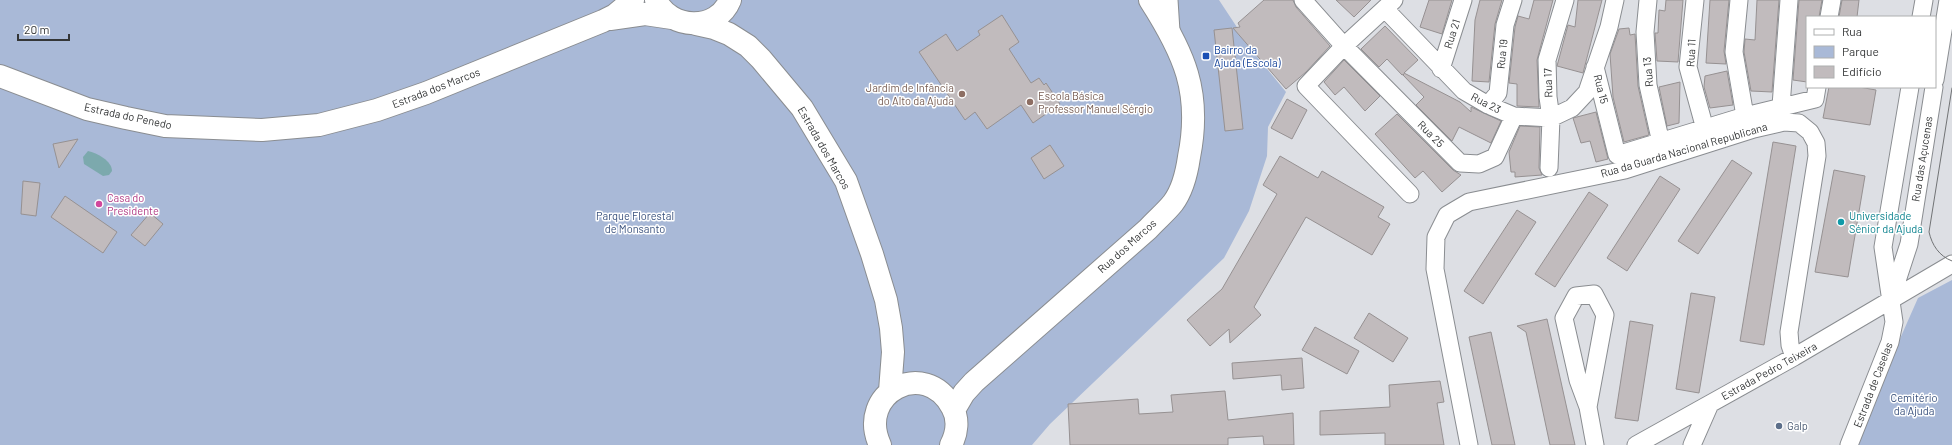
<svg xmlns="http://www.w3.org/2000/svg" width="1952" height="445" font-family="Barlow,sans-serif">
<rect width="100%" height="100%" fill="#dddfe4"/>
<path fill="#a9b9d7" d="M0,0H1219L1254,53L1286,92L1268,127L1267,156L1249,211L1224,258L1050,424L1032,445H0Z
M1952,280V445H1853L1918,298Z"/>
<path fill="#7ca9ad" d="M88,151C97,153 112,161 112,171L109,175L103,176L84,164L83,157Z"/>
<path fill="#c1bbbd" stroke="#969192" d="M1264,0H1293L1296,7L1330,46L1306,72L1286,89L1233,28L1240,27L1238,23Z
M1336,0H1371L1354,17Z
M1429,0H1452L1442,34L1420,27Z
M1480,0H1502L1495,24L1489,82L1472,81L1475,20Z
M1534,0H1553L1537,60L1539,107L1517,106V84L1509,83L1515,27L1518,16L1529,19Z
M1578,0H1602L1583,73L1557,66L1568,25L1575,27Z
M1666,0H1683L1678,62L1657,61L1655,33H1658L1659,10L1665,11Z
M1710,0H1729L1724,51L1726,64L1706,63Z
M1757,0H1779L1772,92L1751,91L1744,52L1745,39L1755,40Z
M1799,0H1822L1819,17H1807V82L1793,80Z
M1842,0H1859L1857,17H1839Z
M1002,15L1019,42L1009,49L1031,83L1039,78L1044,85L1046,83L1060,104L1033,123L1021,105L987,129L975,112L965,120L919,52L946,34L957,51L980,35L978,31Z
M1385,26L1418,60L1404,73L1460,102L1471,112V107L1501,121L1491,143L1459,127L1452,141L1416,105L1424,97L1403,75L1404,74L1402,75L1387,59L1379,67L1361,49Z
M1232,28L1243,129L1225,131L1214,30Z
M1629,28L1630,35L1635,34L1638,86L1649,135L1624,142L1613,97L1610,54L1619,29Z
M1344,60L1380,96L1365,111L1344,87L1335,95L1324,82Z
M1727,71L1733,105L1710,108L1704,87L1705,76Z
M1680,82L1679,123L1667,126L1659,87Z
M1829,87H1859L1876,90L1870,125L1823,118Z
M1287,99L1307,110L1292,139L1271,128Z
M1596,112L1608,159L1596,162L1590,141L1581,143L1573,118Z
M1397,114L1453,170L1461,175L1442,192L1423,171L1415,178L1375,134Z
M1520,126L1540,127L1539,168L1542,175L1515,177V172H1511L1509,152Z
M78,139L59,168L53,144Z
M1773,142L1796,146L1764,345L1740,341Z
M1050,145L1064,166L1044,179L1031,158Z
M1280,156L1318,178L1322,171L1384,207L1378,217L1390,224L1372,255L1306,217L1254,307L1261,315L1230,343L1229,329L1210,346L1187,320L1222,289L1277,194L1263,185Z
M1732,160L1752,173L1698,254L1678,241Z
M1834,170L1865,176L1848,277L1815,272Z
M1660,176L1680,189L1627,271L1607,258Z
M23,181L40,183L36,216L21,214Z
M1589,192L1608,205L1555,287L1535,274Z
M65,196L117,232L103,253L51,217Z
M1517,210L1536,222L1483,304L1464,291Z
M150,213L163,224L145,246L131,235Z
M1691,293L1715,297L1699,393L1676,389Z
M1369,313L1408,338L1393,362L1354,338Z
M1547,319L1575,445H1550L1526,332L1517,326Z
M1630,321L1653,325L1638,421L1615,418Z
M1315,327L1359,351L1347,374L1302,350Z
M1491,332L1515,445H1492L1469,337Z
M1302,358L1304,388L1282,390L1281,375L1233,379L1232,363Z
M1440,381L1444,402L1437,403L1444,445H1385V433L1320,435V411L1390,407L1389,385Z
M1225,391L1228,420L1293,413L1294,445H1264L1263,436L1228,438V445H1070L1068,404L1138,399L1139,414L1173,412L1171,395Z"/>
<g fill="none" stroke-linecap="round" stroke-linejoin="round">
<g stroke="#8a8d91" stroke-width="19">
<path id="street" d="M1169,0L1171,31
M1303,0L1344,46L1460,163L1479,164L1495,157L1514,116
M1394,0L1344,46L1306,86L1410,194
M1648,0L1645,32L1648,85L1661,143
M1695,0L1688,67L1705,129
M1739,0L1734,52L1745,116
M1385,9L1464,91L1488,105L1514,116L1551,118L1572,108L1587,92L1609,27L1615,0
M1829,17L1832,0
M1921,17L1924,0
M1595,67L1617,155L1745,116L1815,99L1817,87
M1441,69L1463,0
M1935,80L1948,0
M1488,105L1498,93L1505,25L1513,0
M1781,106L1789,0
M1549,168L1551,118L1548,97L1547,60L1565,0
M1892,296L1909,244L1934,87
M1588,407L1605,315L1594,294L1576,296L1564,318L1578,380L1588,407L1595,445
M1469,445L1435,269L1436,237L1447,215L1469,202L1625,170L1754,129L1784,122L1799,123L1810,132L1816,143L1817,156L1789,332L1790,345L1794,357
M1636,445L1794,357L1952,264
M1692,445L1710,404
M1849,445L1890,342L1894,322L1883,247L1910,87"/>
</g>
<g stroke="#8a8d91" stroke-width="24">
<path id="secondary" d="M656,0C670,30 717,32 730,0
M610,19L645,14L672,18
M696,24L714,28L729,34L748,46L761,59L802,108L846,181L872,254L886,300L891,328L893,352L890,391
M0,76L87,109L126,118L165,126L262,130L319,125L377,110L426,93L603,21L615,15L633,0
M954,410L964,393L974,382L1148,229C1156,220 1166,212 1173,203C1182,191 1187,171 1189,157C1202,92 1184,53 1150,0
M880,445C856,393 925,357 952,407C959,419 957,433 951,445"/>
</g>
<use href="#street" stroke="#fff" stroke-width="17"/>
<use href="#secondary" stroke="#fff" stroke-width="22"/>
<path stroke="#717375" stroke-width="1" d="M1952,88L1929,232C1932,245 1939,256 1952,261"/>
</g>
<rect fill="#1a4fb4" stroke="#fff" stroke-width="1.5" x="1202" y="52" width="8" height="8" rx="2"/>
<g fill="#8d6e63" stroke="#fff" stroke-width="1.5">
<circle cx="962" cy="94" r="4"/>
<circle cx="1030" cy="102" r="4"/>
</g>
<circle fill="#d1479c" stroke="#fff" stroke-width="1.5" cx="99" cy="204" r="4"/>
<circle fill="#0f9aa8" stroke="#fff" stroke-width="1.5" cx="1841" cy="222" r="4"/>
<circle fill="#5c6f8a" stroke="#fff" stroke-width="1.5" cx="1779" cy="426" r="4"/>
<g text-anchor="middle" stroke-width="3" stroke-linejoin="round" paint-order="stroke">
<g font-size="11" fill="#343637" stroke="#fff">
<text transform="translate(1452 34) rotate(-72)" y="4">Rua 21</text>
<text transform="translate(1691 53) rotate(-87)" y="4">Rua 11</text>
<text transform="translate(1502 54) rotate(-84)" y="4">Rua 19</text>
<text transform="translate(1648 72) rotate(-95)" y="4">Rua 13</text>
<text transform="translate(1548 83) rotate(-92)" y="4">Rua 17</text>
<text transform="translate(436 88) rotate(-21)" y="4">Estrada dos Marcos</text>
<text transform="translate(1601 89) rotate(76)" y="4">Rua 15</text>
<text transform="translate(1486 103) rotate(27)" y="4">Rua 23</text>
<text transform="translate(128 116) rotate(12)" y="4">Estrada do Penedo</text>
<text transform="translate(1431 134) rotate(45)" y="4">Rua 25</text>
<text transform="translate(824 148) rotate(60)" y="4">Estrada dos Marcos</text>
<text transform="translate(1684 150) rotate(-16)" y="4">Rua da Guarda Nacional Republicana</text>
<text transform="translate(1922 159) rotate(-81)" y="4">Rua das Açucenas</text>
<text transform="translate(1127 246) rotate(-42)" y="4">Rua dos Marcos</text>
<text transform="translate(1769 371) rotate(-29)" y="4">Estrada Pedro Teixeira</text>
<text transform="translate(1873 385) rotate(-69)" y="4">Estrada de Caselas</text>
</g>
<g font-size="11" fill="#164399" stroke="#fff" text-anchor="start">
<text x="1214" y="54">Bairro da<tspan x="1214" dy="13">Ajuda (Escola)</tspan></text>
</g>
<g font-size="11" fill="#785e54" stroke="#fff" text-anchor="end">
<text x="954" y="92">Jardim de Infância<tspan x="954" dy="13">do Alto da Ajuda</tspan></text>
<text x="1038" y="100" text-anchor="start">Escola Básica<tspan x="1038" dy="13">Professor Manuel Sérgio</tspan></text>
</g>
<g font-size="11" fill="#b23c85" stroke="#fff" text-anchor="start">
<text x="107" y="202">Casa do<tspan x="107" dy="13">Presidente</tspan></text>
</g>
<g font-size="11" fill="#39517d" stroke="#fff">
<text x="635" y="220">Parque Florestal<tspan x="635" dy="13">de Monsanto</tspan></text>
<text x="1914" y="402">Cemitério<tspan x="1914" dy="13">da Ajuda</tspan></text>
</g>
<g font-size="11" fill="#0d838f" stroke="#fff" text-anchor="start">
<text x="1849" y="220">Universidade<tspan x="1849" dy="13">Sénior da Ajuda</tspan></text>
</g>
<g font-size="11" fill="#4e5e75" stroke="#fff" text-anchor="start">
<text x="1787" y="430">Galp</text>
</g>
</g>
<rect x="1806" y="16" width="130" height="72" fill="#ffffff" stroke="#aeafaf"/>
<rect x="1814" y="29" width="20" height="6" fill="#ffffff" stroke="#aeafaf"/>
<text x="1842" y="36" font-size="12" fill="#343637">Rua</text>
<rect x="1814" y="46" width="20" height="12" fill="#a9b9d7" stroke="#aeafaf"/>
<text x="1842" y="56" font-size="12" fill="#343637">Parque</text>
<rect x="1814" y="66" width="20" height="12" fill="#c1bbbd" stroke="#aeafaf"/>
<text x="1842" y="76" font-size="12" fill="#343637">Edifício</text>
<path d="M18 34v6h51v-6" fill="none" stroke="#343637" stroke-width="2"/>
<text x="24" y="34" font-size="12" fill="#343637" stroke="#ffffff" stroke-width="3" paint-order="stroke">20 m</text>
</svg>
